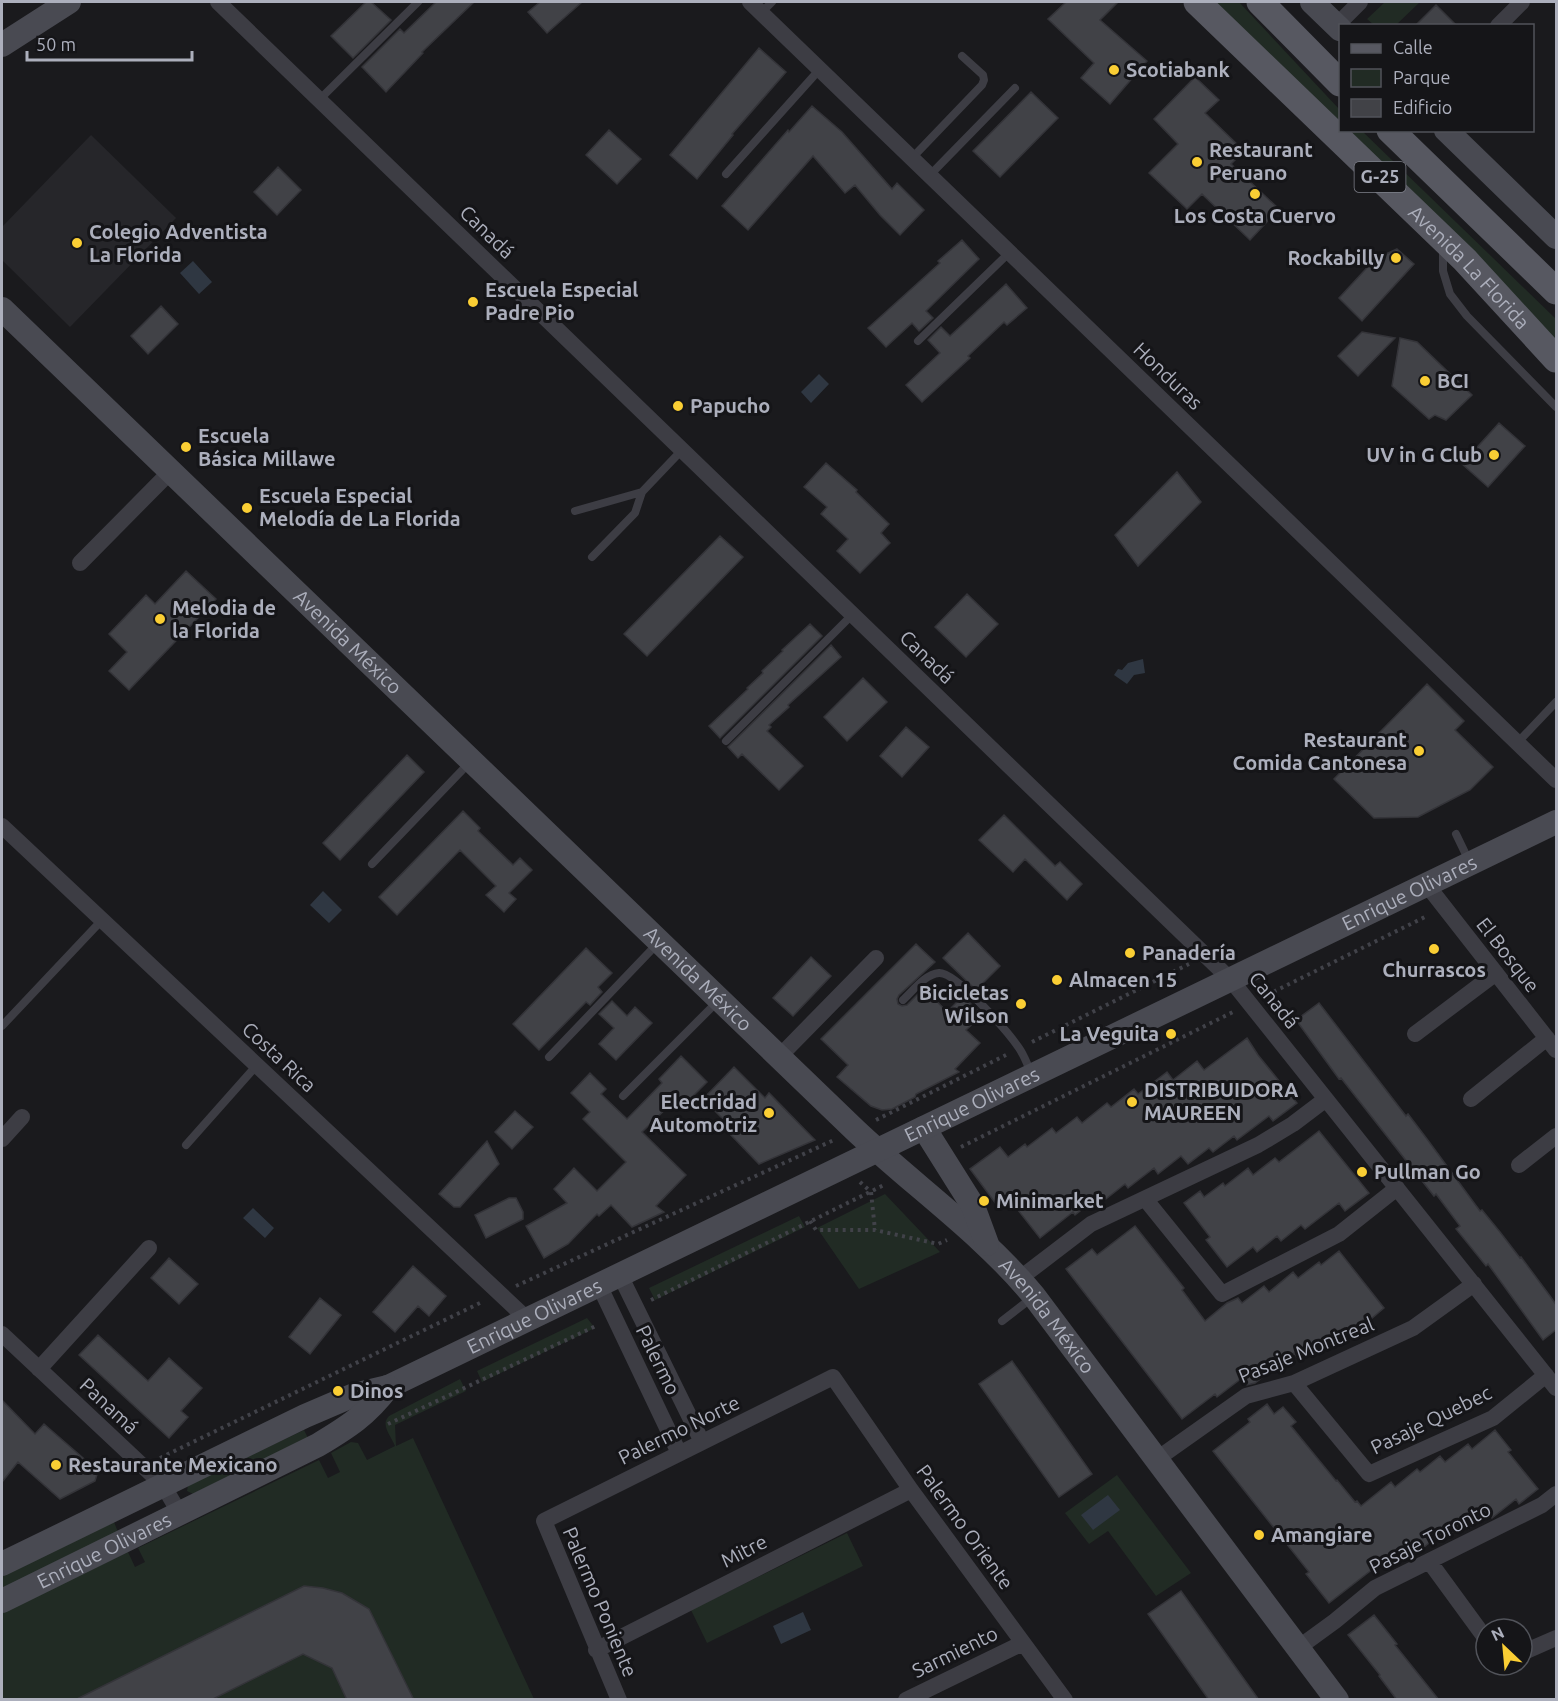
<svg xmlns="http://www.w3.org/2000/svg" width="1558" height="1701" viewBox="0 0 1558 1701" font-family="Ubuntu,sans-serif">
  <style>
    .built { fill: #26262a }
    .green { fill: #212b24 }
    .water { fill: #2f3742 }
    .building { fill: #414247; stroke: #343439; stroke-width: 1.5 }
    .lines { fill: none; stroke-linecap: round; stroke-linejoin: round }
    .path { stroke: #414249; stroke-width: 4; stroke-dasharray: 3 4.5; stroke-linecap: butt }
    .lane { stroke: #3d3d44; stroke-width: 8 }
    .street { stroke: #3d3d44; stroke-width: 16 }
    .secondary { stroke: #494a52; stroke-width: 24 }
    .primary { stroke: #575861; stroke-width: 27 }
    .poi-dot { fill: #face34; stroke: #151518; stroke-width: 2 }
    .labels { text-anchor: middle; stroke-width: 6; stroke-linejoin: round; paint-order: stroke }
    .shield { fill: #151518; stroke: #7f818b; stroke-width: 1.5 }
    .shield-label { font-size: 18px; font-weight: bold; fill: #acafbc }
    .poi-label { font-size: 20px; font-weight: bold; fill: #acafbc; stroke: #151518; text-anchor: start }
    .street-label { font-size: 20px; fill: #acafbc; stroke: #151518 }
  </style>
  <rect width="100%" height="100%" fill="#1a1a1d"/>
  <path class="built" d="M91,135L176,218L70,327L2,260V227Z"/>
  <path class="green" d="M1214,2H1239L1340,110V128Z
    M1385,2H1420L1396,25H1374L1367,19Z
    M1343,131H1362L1556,319V350Z
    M885,1194L940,1252L859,1289L817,1228Z
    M799,1216L805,1227L655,1300L649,1288Z
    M587,1318L595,1328L482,1382L477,1371Z
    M460,1379L466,1391L395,1425L396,1446L413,1438L534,1699L2,1700V1613L128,1552L135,1567L145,1562L138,1548L319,1460L328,1478L340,1472L331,1453L351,1442L358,1443L367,1460L395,1446C391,1436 380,1425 389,1416Z
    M304,1430L308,1438L193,1494L187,1491L188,1485Z
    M1117,1475L1191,1573L1156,1596L1108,1531L1089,1544L1065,1513Z
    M114,1522L118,1532L2,1589V1576Z
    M847,1533L863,1566L707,1643L691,1610Z"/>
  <path class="water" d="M193,261L212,282L199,294L180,273Z
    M819,374L829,384L811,403L801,392Z
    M1143,659L1145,673L1134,675L1127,684L1114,675L1118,669L1122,670L1128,663Z
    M323,891L342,910L329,923L310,905Z
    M253,1208L274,1228L265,1238L243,1218Z
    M1108,1495L1120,1510L1093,1530L1081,1515Z
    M803,1612L811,1630L781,1644L773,1626Z"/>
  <path class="building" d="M366,2H371L391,20L353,58L331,36Z
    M436,2H474L422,52L423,53L386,92L362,67L400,29L404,33Z
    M540,2H582L547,33L528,12Z
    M1066,2H1118L1100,20L1147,61L1110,104L1081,78L1094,63L1048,19Z
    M1436,5L1457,26H1415Z
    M759,48L786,72L732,134L733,135L697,179L670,155Z
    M1195,77L1219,100L1205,113L1244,151L1231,164L1279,209L1250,240L1202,194L1187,209L1149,173L1178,144L1154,119Z
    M1031,92L1058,118L1000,177L973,151Z
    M812,106L842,132L892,189L897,183L924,210L900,235L880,215L855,185L845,193L813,156L748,230L722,206L788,130L789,132Z
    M609,130L641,159L617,184L586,155Z
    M278,167L301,190L277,215L254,192Z
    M962,240L979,259L926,311L933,318L919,331L912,323L886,347L868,328L940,263L938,261Z
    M1397,249L1414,264L1362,321L1339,298L1375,259Z
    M1006,284L1027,308L1007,325L1004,322L968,356L970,358L922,402L906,385L940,353L928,340L941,327L950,336Z
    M161,306L178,324L148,354L131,336Z
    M1362,332L1395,338L1358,376L1338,356Z
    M1400,338L1417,342L1472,395L1446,420L1435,415L1429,419L1392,386Z
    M1499,423L1525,446L1488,487L1462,464Z
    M826,463L857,490L856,492L889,524L881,533L890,543L860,573L837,551L848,539L821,514L827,507L804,487Z
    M1177,472L1201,502L1138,566L1115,535Z
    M720,536L743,557L647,656L624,634Z
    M186,571L216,599L129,690L109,671L127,652L109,634L146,595L155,604Z
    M967,594L998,624L966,657L935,627Z
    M810,624L822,636L720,738L709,726L748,689L747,688L763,673L762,671L783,651L782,650Z
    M831,645L841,657L788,705L789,707L769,725L771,727L767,731L803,766L779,790L742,754L738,758L728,747Z
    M863,678L887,702L847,741L824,717Z
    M1427,684L1464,721L1455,730L1493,767L1470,790L1418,817L1374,818L1334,779Z
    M906,727L929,747L902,777L880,756Z
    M407,755L424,772L340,860L323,843Z
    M463,811L480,828L478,831L513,865L520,858L532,870L509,893L516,899L504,912L486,895L496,886L460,850L397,915L379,897Z
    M1004,815L1055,866L1060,862L1082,884L1067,900L1025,859L1013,872L979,840Z
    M968,933L1000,966L976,990L943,958Z
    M916,944L935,962L899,995L897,999L898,1004L902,1006L907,1005L924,988L947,1012L963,996L982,1015L966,1030L980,1043L955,1069L959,1072L916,1094L915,1097L892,1109L882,1110L871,1106L837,1077L848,1065L821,1039Z
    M586,948L612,973L598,987L602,992L590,1005L586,1002L539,1050L513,1024Z
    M811,957L831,976L793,1016L773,998Z
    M612,1001L627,1016L635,1007L652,1023L616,1060L599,1044L614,1028L599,1014Z
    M1319,1003L1406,1116L1408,1114L1427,1139L1480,1211L1482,1210L1500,1232L1520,1258L1521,1257L1550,1296L1557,1306V1329L1543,1340L1488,1264L1486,1266L1456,1229L1460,1226L1436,1194L1434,1196L1341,1078L1339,1079L1296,1020Z
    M1247,1038L1258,1055L1297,1103L1273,1121L1269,1116L1237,1140L1234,1136L1213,1152L1209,1148L1188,1164L1181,1156L1158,1174L1154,1168L1128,1188L1125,1184L1102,1202L1098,1197L1075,1215L1073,1212L1040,1238L1010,1200L999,1208L970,1169L1000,1147L1008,1157L1025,1144L1027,1147L1052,1128L1056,1133L1077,1117L1082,1123L1107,1103L1111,1107L1134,1089L1138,1094L1167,1072L1173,1080L1197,1061L1204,1070Z
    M681,1056L707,1082L684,1105L677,1098L642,1132L686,1175L656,1206L664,1212L632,1227L611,1205L599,1216L597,1214L568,1244L544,1258L526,1226L567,1203L554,1189L574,1168L597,1191L626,1162L583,1119L590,1112L571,1093L590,1073L606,1089L601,1094L627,1119L662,1083L659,1079Z
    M734,1067L765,1098L769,1093L815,1140L759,1164L729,1133L733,1129L703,1099Z
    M515,1111L533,1127L512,1149L495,1132Z
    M1319,1131L1369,1193L1345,1211L1339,1203L1305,1229L1301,1225L1281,1241L1277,1236L1257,1252L1253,1247L1227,1267L1206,1240L1210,1237L1184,1203L1200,1191L1204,1197L1223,1183L1225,1186L1248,1168L1253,1175L1275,1158L1279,1162Z
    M487,1141L499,1164L460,1207H454L439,1194Z
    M509,1198H516L523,1212V1219L486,1238L475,1215Z
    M1135,1226L1184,1288L1182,1290L1205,1321L1227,1303L1238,1298L1242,1303L1264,1286L1269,1292L1293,1272L1298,1278L1319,1262L1321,1265L1339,1251L1384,1308L1371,1319L1368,1316L1346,1333L1344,1329L1322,1345L1319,1340L1297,1357L1294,1353L1255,1383L1247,1385L1242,1378L1217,1397L1215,1394L1182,1419L1066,1269L1092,1249L1097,1255Z
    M169,1258L198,1284L179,1304L151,1278Z
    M413,1266L446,1296L429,1316L418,1306L395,1332L373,1312Z
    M320,1298L341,1315L310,1354L289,1337Z
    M98,1335L148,1381L169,1358L202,1388L181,1411L188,1417L169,1438L79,1355Z
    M1012,1361L1092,1474L1059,1497L979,1384Z
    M2,1400L35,1434L44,1424L98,1471L95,1481L60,1499L18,1462L2,1482Z
    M1267,1404L1274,1414L1283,1407L1296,1422L1291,1426L1336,1481L1337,1480L1355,1502L1357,1501L1361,1506L1391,1482L1395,1487L1417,1469L1420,1472L1440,1456L1445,1462L1468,1444L1472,1449L1495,1430L1511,1450L1508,1452L1538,1489L1519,1504L1516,1499L1492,1518L1488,1513L1468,1529L1464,1524L1444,1539L1440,1534L1418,1552L1414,1547L1392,1565L1387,1558L1329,1603L1306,1574L1309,1572L1213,1451L1250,1422L1248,1419Z
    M304,1586L323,1588L342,1593L369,1609L414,1700H347L332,1668L303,1654L211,1700H75Z
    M1181,1591L1259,1700H1209L1148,1614Z
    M1374,1615L1397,1644L1395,1645L1439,1700H1397L1379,1676L1380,1675L1348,1635Z"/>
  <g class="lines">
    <path class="path" d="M1267,995L1427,916
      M1032,1042L1189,964
      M876,1120L1006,1055
      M961,1147L1233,1012
      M860,1182L871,1192L875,1230
      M810,1221L816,1230H875L938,1244L947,1240
      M516,1286L834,1140
      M651,1300L884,1185
      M388,1424L598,1325
      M160,1458L482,1302"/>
    <path class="lane" d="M762,12L772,2
      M320,99L418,2
      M912,158L982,85L984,80L983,75L962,56
      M726,174L820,69
      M930,175L1015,88
      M1443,247V271L1450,294L1467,316L1556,407
      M918,341L1010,252
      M575,511L642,492
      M592,557L635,513L642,492L682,450
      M726,741L853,614
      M1518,742L1556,702
      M1456,834L1469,861
      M372,864L471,761
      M903,1000C912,992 925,974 939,973C956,972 1008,1032 1019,1048C1024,1055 1027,1064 1031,1072
      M2,1026L102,920
      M549,1057L659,942
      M623,1096L719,1000
      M186,1145L257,1065
      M1002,1321L1033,1297"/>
    <path class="street" d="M218,2L1231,980L1556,1388
      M750,2L1556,780
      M1337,25L1360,2
      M1498,26L1522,2
      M80,563L170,472
      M2,826L527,1319
      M1427,885L1556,1050
      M1415,1034L1496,973
      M779,1057L876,958
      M1471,1099L1547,1038
      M2,1139L22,1117
      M1519,1165L1556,1136
      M1146,1200L1222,1294L1339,1234L1397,1188
      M620,1275L702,1442
      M1019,1279L1091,1224L1258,1145L1293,1124L1326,1099
      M599,1285L679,1453
      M2,1334L163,1485L180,1514
      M39,1369L149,1248
      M1294,1383L1369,1474L1493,1418L1546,1375
      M1157,1459L1246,1396L1294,1383L1413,1328L1474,1284
      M1429,1561L1486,1639
      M1298,1648L1335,1621L1375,1588L1542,1505L1556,1494
      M596,1650L911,1490
      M1522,1653L1556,1638
      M619,1700L544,1521L833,1377L911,1490L1065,1700
      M906,1700L1023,1643"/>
    <g class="secondary">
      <path d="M1312,2L1340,29"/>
      <path d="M2,45L69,2"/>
      <path d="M1446,130L1556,237"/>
      <path id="s1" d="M2,309L855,1130C914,1186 982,1233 1034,1296L1337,1700"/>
      <path d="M924,1128L973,1206L987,1244"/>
      <path id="s2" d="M2,1564L305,1416L354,1395L388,1387L1556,822"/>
      <path id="s3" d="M2,1601L318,1445C348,1427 367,1415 388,1387"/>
    </g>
    <g class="primary">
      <path id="s4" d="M1197,2L1465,260L1556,359"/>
      <path d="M1260,2L1340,83"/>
      <path d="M1390,130L1556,291"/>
    </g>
  </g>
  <g class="poi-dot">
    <circle cx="1114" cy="70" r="6"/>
    <circle cx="1197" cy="162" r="6"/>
    <circle cx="1255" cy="194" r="6"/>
    <circle cx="77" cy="243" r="6"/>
    <circle cx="1396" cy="258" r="6"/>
    <circle cx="473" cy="302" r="6"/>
    <circle cx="1425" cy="381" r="6"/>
    <circle cx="678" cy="406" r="6"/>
    <circle cx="186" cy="447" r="6"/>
    <circle cx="1494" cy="455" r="6"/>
    <circle cx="247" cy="508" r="6"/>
    <circle cx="160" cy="619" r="6"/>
    <circle cx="1419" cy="751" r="6"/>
    <circle cx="1434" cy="949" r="6"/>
    <circle cx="1130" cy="953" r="6"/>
    <circle cx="1057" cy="980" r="6"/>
    <circle cx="1021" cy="1004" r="6"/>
    <circle cx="1171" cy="1034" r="6"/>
    <circle cx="1132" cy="1102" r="6"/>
    <circle cx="769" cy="1113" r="6"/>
    <circle cx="1362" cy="1172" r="6"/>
    <circle cx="984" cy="1201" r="6"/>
    <circle cx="338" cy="1391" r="6"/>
    <circle cx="56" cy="1465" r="6"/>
    <circle cx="1259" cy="1535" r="6"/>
  </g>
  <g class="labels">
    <rect class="shield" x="1354.5" y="162" width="51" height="30" rx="4.5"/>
    <g class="shield-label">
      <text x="1380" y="183">G-25</text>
    </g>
    <g class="poi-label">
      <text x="1126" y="77">Scotiabank</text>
      <text x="1209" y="157">Restaurant<tspan x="1209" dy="23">Peruano</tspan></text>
      <text x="1255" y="223" text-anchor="middle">Los Costa Cuervo</text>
      <text x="89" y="239">Colegio Adventista<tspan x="89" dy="23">La Florida</tspan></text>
      <text x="1384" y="265" text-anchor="end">Rockabilly</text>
      <text x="485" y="297">Escuela Especial<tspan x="485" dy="23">Padre Pio</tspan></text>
      <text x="1437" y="388">BCI</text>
      <text x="690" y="413">Papucho</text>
      <text x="198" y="443">Escuela<tspan x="198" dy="23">Básica Millawe</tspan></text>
      <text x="1482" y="462" text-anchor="end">UV in G Club</text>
      <text x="259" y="503">Escuela Especial<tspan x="259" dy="23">Melodía de La Florida</tspan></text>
      <text x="172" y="615">Melodia de<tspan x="172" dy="23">la Florida</tspan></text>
      <text x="1407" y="747" text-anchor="end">Restaurant<tspan x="1407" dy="23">Comida Cantonesa</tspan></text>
      <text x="1142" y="960">Panadería</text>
      <text x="1434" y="977" text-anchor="middle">Churrascos</text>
      <text x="1069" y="987">Almacen 15</text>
      <text x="1009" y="1000" text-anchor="end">Bicicletas<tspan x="1009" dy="23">Wilson</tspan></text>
      <text x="1159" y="1041" text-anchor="end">La Veguita</text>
      <text x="1144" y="1097">DISTRIBUIDORA<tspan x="1144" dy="23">MAUREEN</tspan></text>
      <text x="757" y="1109" text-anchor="end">Electridad<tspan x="757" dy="23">Automotriz</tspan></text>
      <text x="1374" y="1179">Pullman Go</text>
      <text x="996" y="1208">Minimarket</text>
      <text x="350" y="1398">Dinos</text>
      <text x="68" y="1472">Restaurante Mexicano</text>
      <text x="1271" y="1542">Amangiare</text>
    </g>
    <g class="street-label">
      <text transform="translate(487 232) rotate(44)" y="7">Canadá</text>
      <text dy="7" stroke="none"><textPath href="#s4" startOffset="380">Avenida La Florida</textPath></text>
      <text transform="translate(1168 376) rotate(44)" y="7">Honduras</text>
      <text dy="7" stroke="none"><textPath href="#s1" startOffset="480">Avenida México</textPath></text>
      <text transform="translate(927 657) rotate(44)" y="7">Canadá</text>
      <text dy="7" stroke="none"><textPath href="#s2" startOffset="1560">Enrique Olivares</textPath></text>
      <text transform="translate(1508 955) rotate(52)" y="7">El Bosque</text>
      <text dy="7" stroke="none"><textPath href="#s1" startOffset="966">Avenida México</textPath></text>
      <text transform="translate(1274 1000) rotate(51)" y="7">Canadá</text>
      <text transform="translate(279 1057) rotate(43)" y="7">Costa Rica</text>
      <text dy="7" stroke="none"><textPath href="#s2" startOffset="1074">Enrique Olivares</textPath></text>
      <text dy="7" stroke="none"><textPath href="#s2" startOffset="588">Enrique Olivares</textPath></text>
      <text dy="7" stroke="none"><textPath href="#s1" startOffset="1452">Avenida México</textPath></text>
      <text transform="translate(1306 1350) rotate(-22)" y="7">Pasaje Montreal</text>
      <text transform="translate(658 1360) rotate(64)" y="7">Palermo</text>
      <text transform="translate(109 1406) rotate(43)" y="7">Panamá</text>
      <text transform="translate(1431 1420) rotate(-26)" y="7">Pasaje Quebec</text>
      <text transform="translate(679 1430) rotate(-26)" y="7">Palermo Norte</text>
      <text transform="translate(965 1527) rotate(54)" y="7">Palermo Oriente</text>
      <text transform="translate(1430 1538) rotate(-27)" y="7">Pasaje Toronto</text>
      <text dy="7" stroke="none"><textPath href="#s3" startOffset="114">Enrique Olivares</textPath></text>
      <text transform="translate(744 1551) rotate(-27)" y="7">Mitre</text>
      <text transform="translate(600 1602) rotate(67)" y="7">Palermo Poniente</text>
      <text transform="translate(955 1652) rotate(-26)" y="7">Sarmiento</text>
    </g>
  </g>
  <rect width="1558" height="1701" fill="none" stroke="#acafbc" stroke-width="6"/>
  <rect x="1339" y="24" width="195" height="108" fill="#151518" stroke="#51535a" stroke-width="1.5"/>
  <rect x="1351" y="44" width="30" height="9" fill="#575861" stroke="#51535a" stroke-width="1.5"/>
  <text x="1393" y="54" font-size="18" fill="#acafbc">Calle</text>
  <rect x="1351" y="69" width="30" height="18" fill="#212b24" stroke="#51535a" stroke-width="1.5"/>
  <text x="1393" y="84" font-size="18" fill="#acafbc">Parque</text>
  <rect x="1351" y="99" width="30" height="18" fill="#414247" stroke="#51535a" stroke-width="1.5"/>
  <text x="1393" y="114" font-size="18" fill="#acafbc">Edificio</text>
  <g transform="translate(1504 1647) rotate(334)"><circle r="28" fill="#151518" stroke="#51535a" stroke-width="1.5"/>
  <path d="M0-4.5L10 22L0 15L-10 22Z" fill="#face34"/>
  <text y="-9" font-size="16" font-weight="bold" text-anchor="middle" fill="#acafbc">N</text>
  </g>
  <path d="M27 51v9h165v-9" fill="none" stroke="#acafbc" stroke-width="3"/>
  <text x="36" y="51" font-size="18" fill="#acafbc" stroke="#151518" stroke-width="4.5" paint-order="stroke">50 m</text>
</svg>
